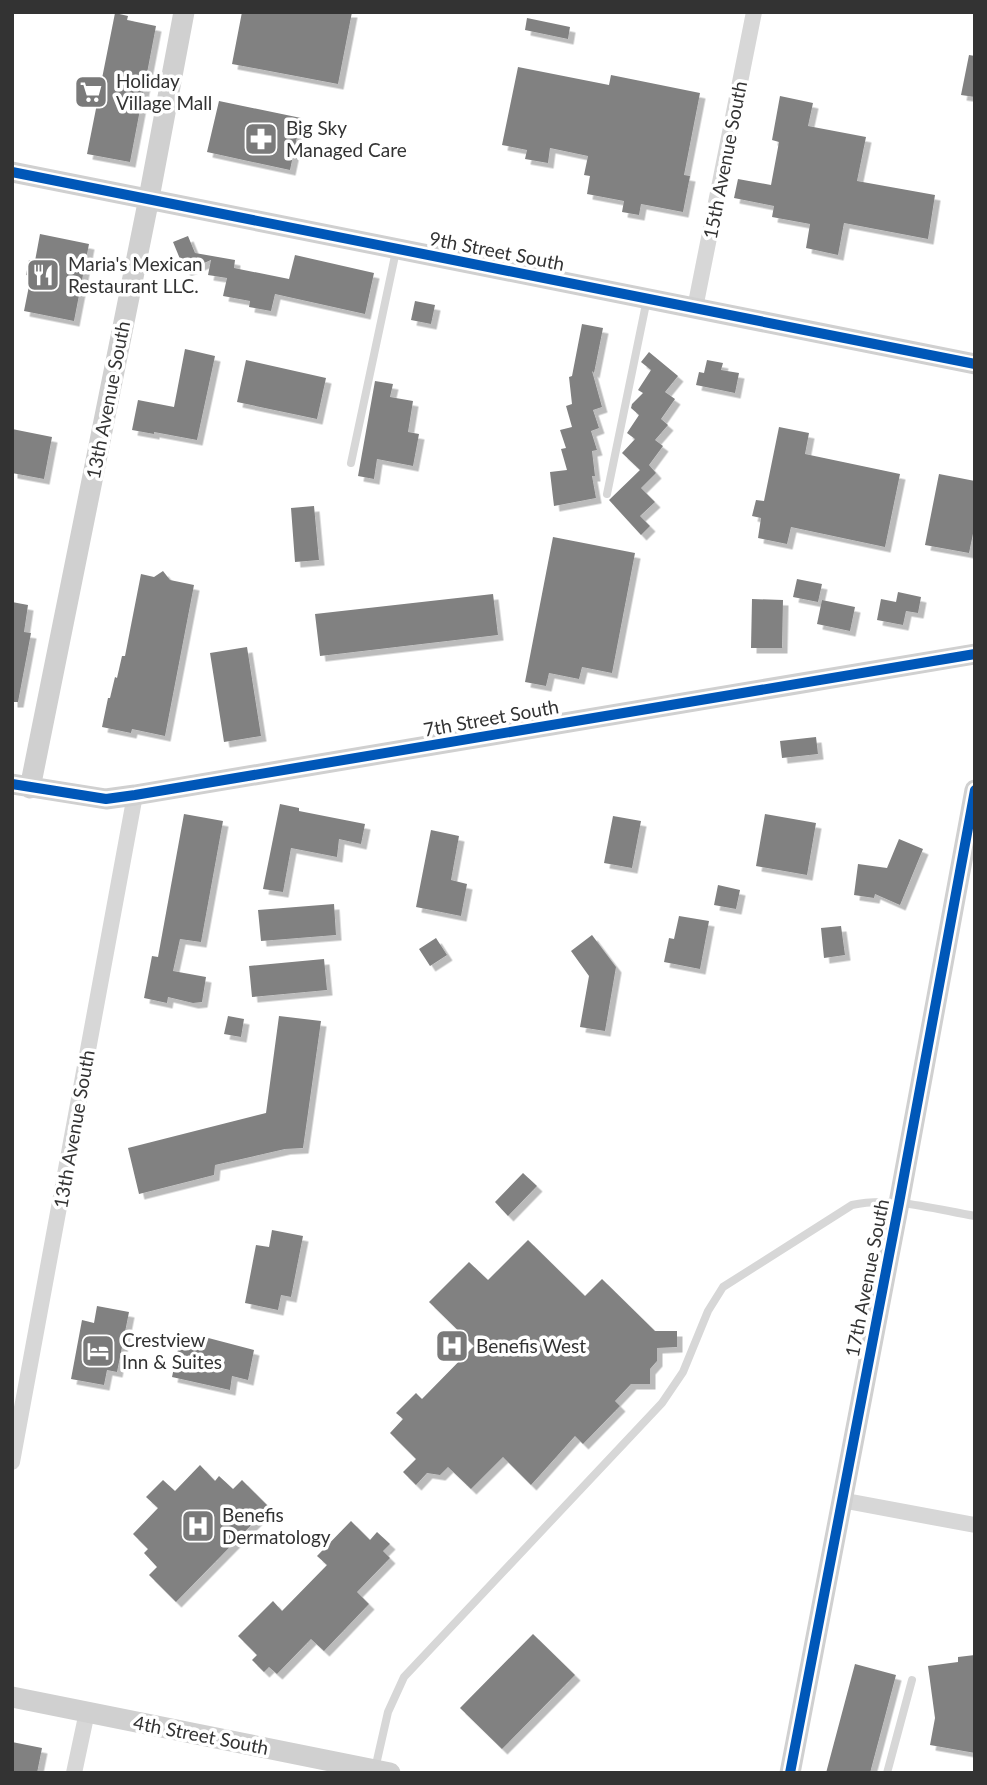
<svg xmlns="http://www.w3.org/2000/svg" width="987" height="1785" viewBox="0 0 987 1785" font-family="Lato,sans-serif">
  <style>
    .building { fill: #818181; filter: url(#shadow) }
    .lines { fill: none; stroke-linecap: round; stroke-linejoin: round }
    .lane { stroke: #d7d7d7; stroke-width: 8 }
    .street { stroke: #d7d7d7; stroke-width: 16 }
    .secondary { stroke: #d0d0d0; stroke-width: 21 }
    .cycleway-casing { stroke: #fff; stroke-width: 15 }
    .cycleway { stroke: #0057b8; stroke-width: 10 }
    .labels { text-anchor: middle; stroke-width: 7; stroke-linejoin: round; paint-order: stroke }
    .poi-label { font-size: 19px; fill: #333; stroke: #fff; text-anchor: start }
    .street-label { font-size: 19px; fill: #333; stroke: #fff }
  </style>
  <defs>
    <filter id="shadow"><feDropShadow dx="5.5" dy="5.5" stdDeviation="0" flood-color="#0004"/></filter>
  </defs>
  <rect width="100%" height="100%" fill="#fff"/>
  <path class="building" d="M242,12H352L338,84L232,64Z
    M115,13L128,16L127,20L156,26L130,162L87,154Z
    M527,18L570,27L568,39L525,30Z
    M969,55L975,56V97L961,95Z
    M518,67L609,85L611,75L700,93L684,175L690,176L683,212L641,204L639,215L622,212L624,201L587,194L590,176L584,175L588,156L550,148L548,163L525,159L527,150L502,145Z
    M780,96L813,103L808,126L866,137L857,181L935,195L928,239L844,223L838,255L806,248L810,224L772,217L774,206L734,198L738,179L771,185L779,142L772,140Z
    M219,101L301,118L290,170L207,152Z
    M40,234L89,244L74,321L24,311L31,276L26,275L29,260L35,261Z
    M188,236L195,253L235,260L234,268L289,279L295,255L374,273L365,314L275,294L271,311L249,307L250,301L223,296L227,278L208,275L211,260L185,271L173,242Z
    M415,301L435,305L431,324L411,320Z
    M582,324L603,328L594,373L592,371L602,407L593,410L599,428L591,431L597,450L592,451L595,476H592L596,498L554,506L550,472L567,470L561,449L566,448L560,430L572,427L566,406L572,404L569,377L572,376Z
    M185,349L215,356L197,440L154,432V434L132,430L138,400L174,407Z
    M649,352L678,376L665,392L675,399L661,419L668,425L655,440L663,446L649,465L656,473L641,488L655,502L640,516L650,526L641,535L609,500L640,470L622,453L635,439L627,433L639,415L631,408L632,404L643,393L638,390L651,370L641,362Z
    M246,360L326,378L317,419L237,402Z
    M707,360L723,363L721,370L739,373L735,393L696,385L699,372L704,373Z
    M375,381L393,384L390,397L413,401L408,432L419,434L413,466L377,459L374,479L358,476Z
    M779,427L809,433L805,454L900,474L885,547L791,527L787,544L758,538L761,518L752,516L756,500L764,501Z
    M12,429L52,437L44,479L12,473Z
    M939,474L975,481V524L969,553L925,545Z
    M314,506L319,560L295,562L291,508Z
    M553,537L635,553L612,673L582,667L579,679L549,673L546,686L525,682Z
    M163,571L170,580L194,585L165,736L132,729L131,733L102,727L108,698H110L115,677L117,678L122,656H125L141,574L154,577Z
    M797,579L822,584L818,602L793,597Z
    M898,592L921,597L918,613L906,611L903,625L877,620L881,599L896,602Z
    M493,594L498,635L320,656L315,614Z
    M752,599L783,600L782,648H751Z
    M822,600L855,607L850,631L817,624Z
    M12,602L28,605L24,632L31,633L18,702H12Z
    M247,647L261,736L224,742L210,653Z
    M816,737L818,754L782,758L780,741Z
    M280,804L299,808V811L365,824L361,844L339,839L337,857L291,848L283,892L263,889Z
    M184,814L223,821L201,942L180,939L173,971L206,977L202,1002L193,1003L168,997L167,1003L144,998L152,956L158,957Z
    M765,814L816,823L807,875L756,866Z
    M613,816L641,821L632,868L604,863Z
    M431,830L459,836L451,880L467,884L461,916L416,907Z
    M899,839L923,849L900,905L875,894L874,898L854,895L858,864L887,868Z
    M718,885L740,890L736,909L714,905Z
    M334,904L336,935L261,941L258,910Z
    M679,916L709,921L700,969L664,962L669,938L674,939Z
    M841,926L845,955L824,958L821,928Z
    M592,935L616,967L605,1031L580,1027L589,976L571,951Z
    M436,938L447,955L430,966L419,949Z
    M324,959L327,990L252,997L249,966Z
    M228,1016L244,1019L241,1037L224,1034Z
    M279,1016L321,1021L303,1148L285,1149L215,1165L214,1175L139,1194L128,1148L266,1113Z
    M523,1173L537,1186L508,1216L495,1202Z
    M272,1230L303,1236L291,1297L281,1295L278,1310L245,1303L256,1245L269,1247Z
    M528,1240L585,1296L602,1279L655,1331H677V1347L657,1348V1361L650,1369V1384H631L615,1401L620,1406L583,1444L575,1436L531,1485L503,1457L471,1489L448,1467L440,1475L427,1473L416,1485L403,1472L416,1459L390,1433L403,1419L396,1413L416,1393L422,1399L474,1346L429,1302L469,1262L488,1280Z
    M97,1306L129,1312L117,1372L107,1370L104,1385L71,1379L82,1320L94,1323Z
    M197,1335L254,1350L248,1380L232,1376L230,1390L172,1377L180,1340L196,1343Z
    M200,1465L215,1481L219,1476L233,1489L242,1480L269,1507L176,1602L149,1575L157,1567L144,1553L148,1549L133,1534L158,1508L146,1497L163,1480L175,1491Z
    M351,1521L370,1540L377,1532L390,1544L383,1551L390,1558L357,1592L369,1604L324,1651L311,1639L277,1674L269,1667L264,1672L252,1660L257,1655L238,1636L273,1601L282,1611L327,1565L317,1556Z
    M533,1634L575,1675L502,1749L460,1708Z
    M975,1655V1753L930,1745L935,1718L928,1666L958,1662V1657Z
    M855,1664L896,1675L870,1773H826Z
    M12,1742L42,1748L37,1773H12Z"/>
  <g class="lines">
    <path class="lane" d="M351,463L396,251
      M607,494L647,299
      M375,1769L388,1712L404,1677L662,1403L683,1372L708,1311L723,1287L852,1205C892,1196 934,1209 975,1216
      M887,1773L912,1680"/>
    <path class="street" d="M695,308L754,12
      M12,1462L135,795
      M841,1500L975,1525
      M74,1773L87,1712"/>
    <path class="secondary" d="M12,172L975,364
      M12,784L106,799L135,795L975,654
      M30,788L149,198L184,12
      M12,1697L390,1773
      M790,1773L899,1203L975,790"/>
    <defs>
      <path id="cycleway" d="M12,172L975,364
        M12,784L106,799L135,795L975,654
        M790,1773L899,1203L975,790"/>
    </defs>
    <use href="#cycleway" class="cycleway-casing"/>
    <use href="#cycleway" class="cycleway"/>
  </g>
  <defs>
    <symbol id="supermarket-square" viewBox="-11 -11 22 22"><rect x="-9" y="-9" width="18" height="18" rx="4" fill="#7a7a7a" stroke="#fff"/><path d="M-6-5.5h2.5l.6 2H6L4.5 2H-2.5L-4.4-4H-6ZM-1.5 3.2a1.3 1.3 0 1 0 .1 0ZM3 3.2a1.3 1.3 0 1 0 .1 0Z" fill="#fff"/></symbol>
    <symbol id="pharmacy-square" viewBox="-11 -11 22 22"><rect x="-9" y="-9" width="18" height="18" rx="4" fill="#7a7a7a" stroke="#fff"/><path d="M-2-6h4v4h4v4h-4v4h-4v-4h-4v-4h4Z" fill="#fff"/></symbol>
    <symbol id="restaurant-square" viewBox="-11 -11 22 22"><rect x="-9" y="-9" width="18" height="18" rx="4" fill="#7a7a7a" stroke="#fff"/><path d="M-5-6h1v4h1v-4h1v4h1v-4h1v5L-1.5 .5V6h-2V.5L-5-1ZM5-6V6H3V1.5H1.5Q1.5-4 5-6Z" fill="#fff"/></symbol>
    <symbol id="hospital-square" viewBox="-11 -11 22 22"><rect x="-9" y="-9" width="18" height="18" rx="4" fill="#7a7a7a" stroke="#fff"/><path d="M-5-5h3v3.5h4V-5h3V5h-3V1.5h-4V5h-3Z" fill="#fff"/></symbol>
    <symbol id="hotel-square" viewBox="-11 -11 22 22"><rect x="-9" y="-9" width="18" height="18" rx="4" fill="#7a7a7a" stroke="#fff"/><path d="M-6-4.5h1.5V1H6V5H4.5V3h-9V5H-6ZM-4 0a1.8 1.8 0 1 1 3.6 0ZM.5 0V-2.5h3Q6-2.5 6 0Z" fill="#fff"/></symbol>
  </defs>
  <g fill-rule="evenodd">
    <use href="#supermarket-square" x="72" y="73" width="38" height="38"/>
    <use href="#pharmacy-square" x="242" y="120" width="38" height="38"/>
    <use href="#restaurant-square" x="24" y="256" width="38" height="38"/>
    <use href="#hospital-square" x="433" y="1327" width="38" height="38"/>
    <use href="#hotel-square" x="79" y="1332" width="38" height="38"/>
    <use href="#hospital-square" x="179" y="1507" width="38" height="38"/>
  </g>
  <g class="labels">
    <g class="poi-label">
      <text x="116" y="88">Holiday<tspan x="116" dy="22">Village Mall</tspan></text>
      <text x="286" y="135">Big Sky<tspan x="286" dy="22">Managed Care</tspan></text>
      <text x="68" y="271">Maria's Mexican<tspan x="68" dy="22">Restaurant LLC.</tspan></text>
      <text x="122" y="1347">Crestview<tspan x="122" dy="22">Inn &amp; Suites</tspan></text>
      <text x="476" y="1353">Benefis West</text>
      <text x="222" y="1522">Benefis<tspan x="222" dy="22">Dermatology</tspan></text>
    </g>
    <g class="street-label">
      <text transform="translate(725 160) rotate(-79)" y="7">15th Avenue South</text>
      <text transform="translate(497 251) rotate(11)" y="7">9th Street South</text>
      <text transform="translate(108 400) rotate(-79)" y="7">13th Avenue South</text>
      <text transform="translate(491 718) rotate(-10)" y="7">7th Street South</text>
      <text transform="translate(74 1129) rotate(-80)" y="7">13th Avenue South</text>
      <text transform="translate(867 1278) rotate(-79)" y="7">17th Avenue South</text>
      <text transform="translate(201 1735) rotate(11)" y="7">4th Street South</text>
    </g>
  </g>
  <rect width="987" height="1785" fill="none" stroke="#333333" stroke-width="28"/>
</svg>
